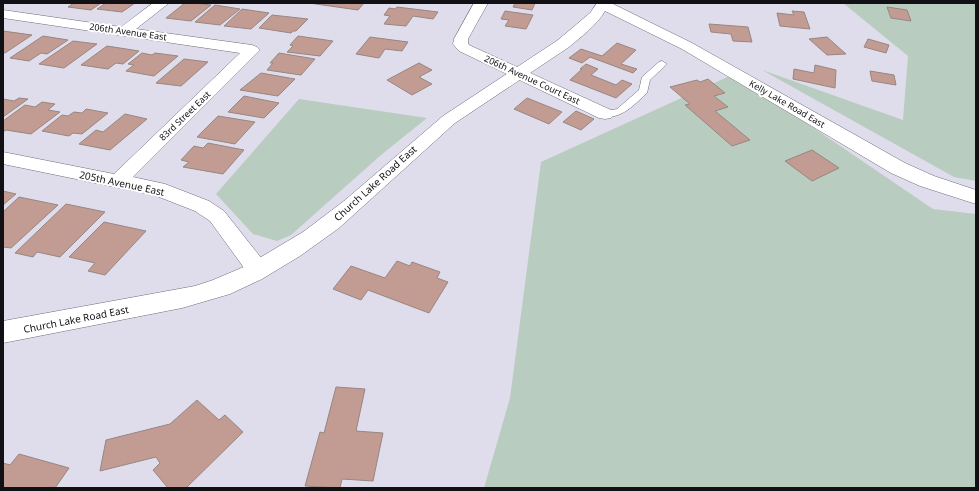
<svg xmlns="http://www.w3.org/2000/svg" width="979" height="491" viewBox="0 0 979 491" font-family="'Noto Sans',sans-serif">
  <style>
    .green { fill: #b8ccbf }
    .building { fill: #c29c92; stroke: #978682 }
    .lines { fill: none; stroke-linecap: round; stroke-linejoin: round }
    .lane-casing { stroke: #6e6d7a; stroke-width: 1 }
    .street-casing { stroke: #6e6d7a; stroke-width: 1 }
    .secondary-casing { stroke: #6e6d7a; stroke-width: 1 }
    .lane { fill: #fff; fill-rule: evenodd }
    .street { fill: #fff; fill-rule: evenodd }
    .secondary { fill: #fff; fill-rule: evenodd }
    .labels { text-anchor: middle; stroke-width: 4; stroke-linejoin: round; paint-order: stroke }
    .far-street-label { font-size: 9px; fill: #101015; stroke: #fff }
    .street-label { font-size: 10px; fill: #101015; stroke: #fff }
  </style>
  <rect width="100%" height="100%" fill="#dfddec"/>
  <path class="green" d="M843,3H976V181L954,177L762,70L903,120L908,56Z
    M734,74L933,209L976,214V488H484L510,398L541,162Z
    M299,99L427,118L381,155L291,235L277,241L253,234L216,194Z"/>
  <path class="building" d="M74,3H101L91,10L68,7Z
    M106,3H135L122,12L97,9Z
    M185,3H193L211,5L191,21L166,18Z
    M309,3H364L358,10Z
    M515,3H535L532,10L513,7Z
    M215,5L240,9L220,25L195,22Z
    M397,7L438,12L433,19L413,16L406,26L384,24L390,16L384,15L389,8L395,9Z
    M887,7L907,10L911,21L891,18Z
    M242,9L269,13L251,29L224,26Z
    M505,11L533,15L526,29L505,26L509,20L501,19Z
    M792,11L804,12L810,29L780,26L777,13L794,15Z
    M272,15L308,19L296,31H293L291,33L259,28Z
    M709,24L748,27L752,42L733,41L731,34L711,32Z
    M3,31L32,35L5,53L3,52Z
    M43,36L68,40L47,54L41,53L29,61L10,58Z
    M298,36L333,41L320,56L287,52L293,46L290,45Z
    M370,37L408,42L402,51L385,49L379,58L356,54Z
    M827,37L846,54L827,55L809,39Z
    M868,39L889,45L886,53L864,47Z
    M73,41L97,44L64,68L39,64Z
    M617,43L636,50L621,64L637,69L633,73L590,57L582,63L569,58L581,49L602,56Z
    M107,46L139,51L123,64L116,63L108,69L81,65Z
    M142,53L152,55L155,53L178,56L154,76L126,71L134,65L128,64Z
    M279,53L315,59L301,75L267,70L273,63H270Z
    M184,59L208,62L181,86L156,83Z
    M419,63L432,70L419,77L432,84L412,95L387,80Z
    M586,64L598,69L591,75L616,85L622,80L632,84L616,98L570,80L582,69H580Z
    M815,65L836,70L835,88L793,79L794,69L814,73Z
    M870,71L894,75L896,85L872,81Z
    M261,73L295,79L278,96L240,90Z
    M708,79L725,93L714,96L728,107L715,111L750,140L732,146L685,105L690,104L670,87L697,80L700,82Z
    M244,96L279,103L264,118L228,112Z
    M19,98L28,99L3,117V99L14,101Z
    M527,98L562,112L549,124L514,109Z
    M42,102L55,104L48,110L60,112L31,134L6,130L3,132V121L25,105L35,107Z
    M86,109L108,113L82,134L73,133L69,136L42,131L62,115L68,116L74,112L82,113Z
    M576,111L594,119L581,130L563,122Z
    M125,114L147,119L110,150L79,144L96,130L103,132Z
    M218,116L255,122L235,144L197,137Z
    M208,143L244,150L223,174L183,167L189,162L181,160L194,146L203,148Z
    M812,150L839,168L812,181L785,161Z
    M3,191L16,194L3,205Z
    M19,197L58,205L11,248L3,247V212Z
    M66,204L105,212L60,257L37,252L33,257L15,253Z
    M104,222L146,231L105,275L88,271L95,263L69,257Z
    M397,261L410,266L412,262L440,272L437,278L448,282L429,313L368,290L361,300L333,289L351,266L385,278Z
    M336,387L365,389L356,431L383,433L373,481L342,479L340,488L305,486L320,432L324,433Z
    M197,400L219,420L225,415L243,432L186,488H168L153,470L160,463L156,457L100,471L106,440L170,424Z
    M19,454L69,468L55,488H3V463L10,465Z"/>
  <g class="lines">
    <defs>
      <path id="lane" d="M662,61L667,64L650,80L647,93C635,104 620,121 601,116L600,114L601,112L617,109L639,90L642,77L659,62Z"/>
      <path id="street" d="M153,3H169L136,29L252,45L257,47L260,50L133,177L165,184L209,201L224,211L266,264L269,270L266,276L258,279L250,276L210,221L195,211L154,195L3,164V152L114,174L240,53L3,18V10L121,27Z
        M474,3H488L468,39V43L469,45L611,110L614,114L611,118L605,119L599,118L459,51L453,44L454,39Z"/>
      <path id="secondary" d="M597,3H611L692,43L905,163L934,176L976,190V204L920,186L891,173L682,49L605,11C596,26 582,36 569,47L455,123L339,228L300,256L262,279L230,294L182,308L3,343V321L195,286L213,280L246,266L303,232L344,201L443,116L558,40L590,13Z"/>
    </defs>
    <use href="#lane" class="lane-casing"/>
    <use href="#street" class="street-casing"/>
    <use href="#secondary" class="secondary-casing"/>
    <use href="#lane" class="lane"/>
    <use href="#street" class="street"/>
    <use href="#secondary" class="secondary"/>
  </g>
  <g class="labels">
    <g class="far-street-label">
      <text transform="translate(128 32) rotate(8)" y="3">206th Avenue East</text>
      <text transform="translate(532 80) rotate(25)" y="3">206th Avenue Court East</text>
      <text transform="translate(787 104) rotate(30)" y="3">Kelly Lake Road East</text>
      <text transform="translate(185 116) rotate(-44)" y="3">83rd Street East</text>
    </g>
    <g class="street-label">
      <text transform="translate(122 183) rotate(12)" y="4">205th Avenue East</text>
      <text transform="translate(375 183) rotate(-42)" y="4">Church Lake Road East</text>
      <text transform="translate(76 319) rotate(-11)" y="4">Church Lake Road East</text>
    </g>
  </g>
  <rect width="979" height="491" fill="none" stroke="#101015" stroke-width="8"/>
</svg>
